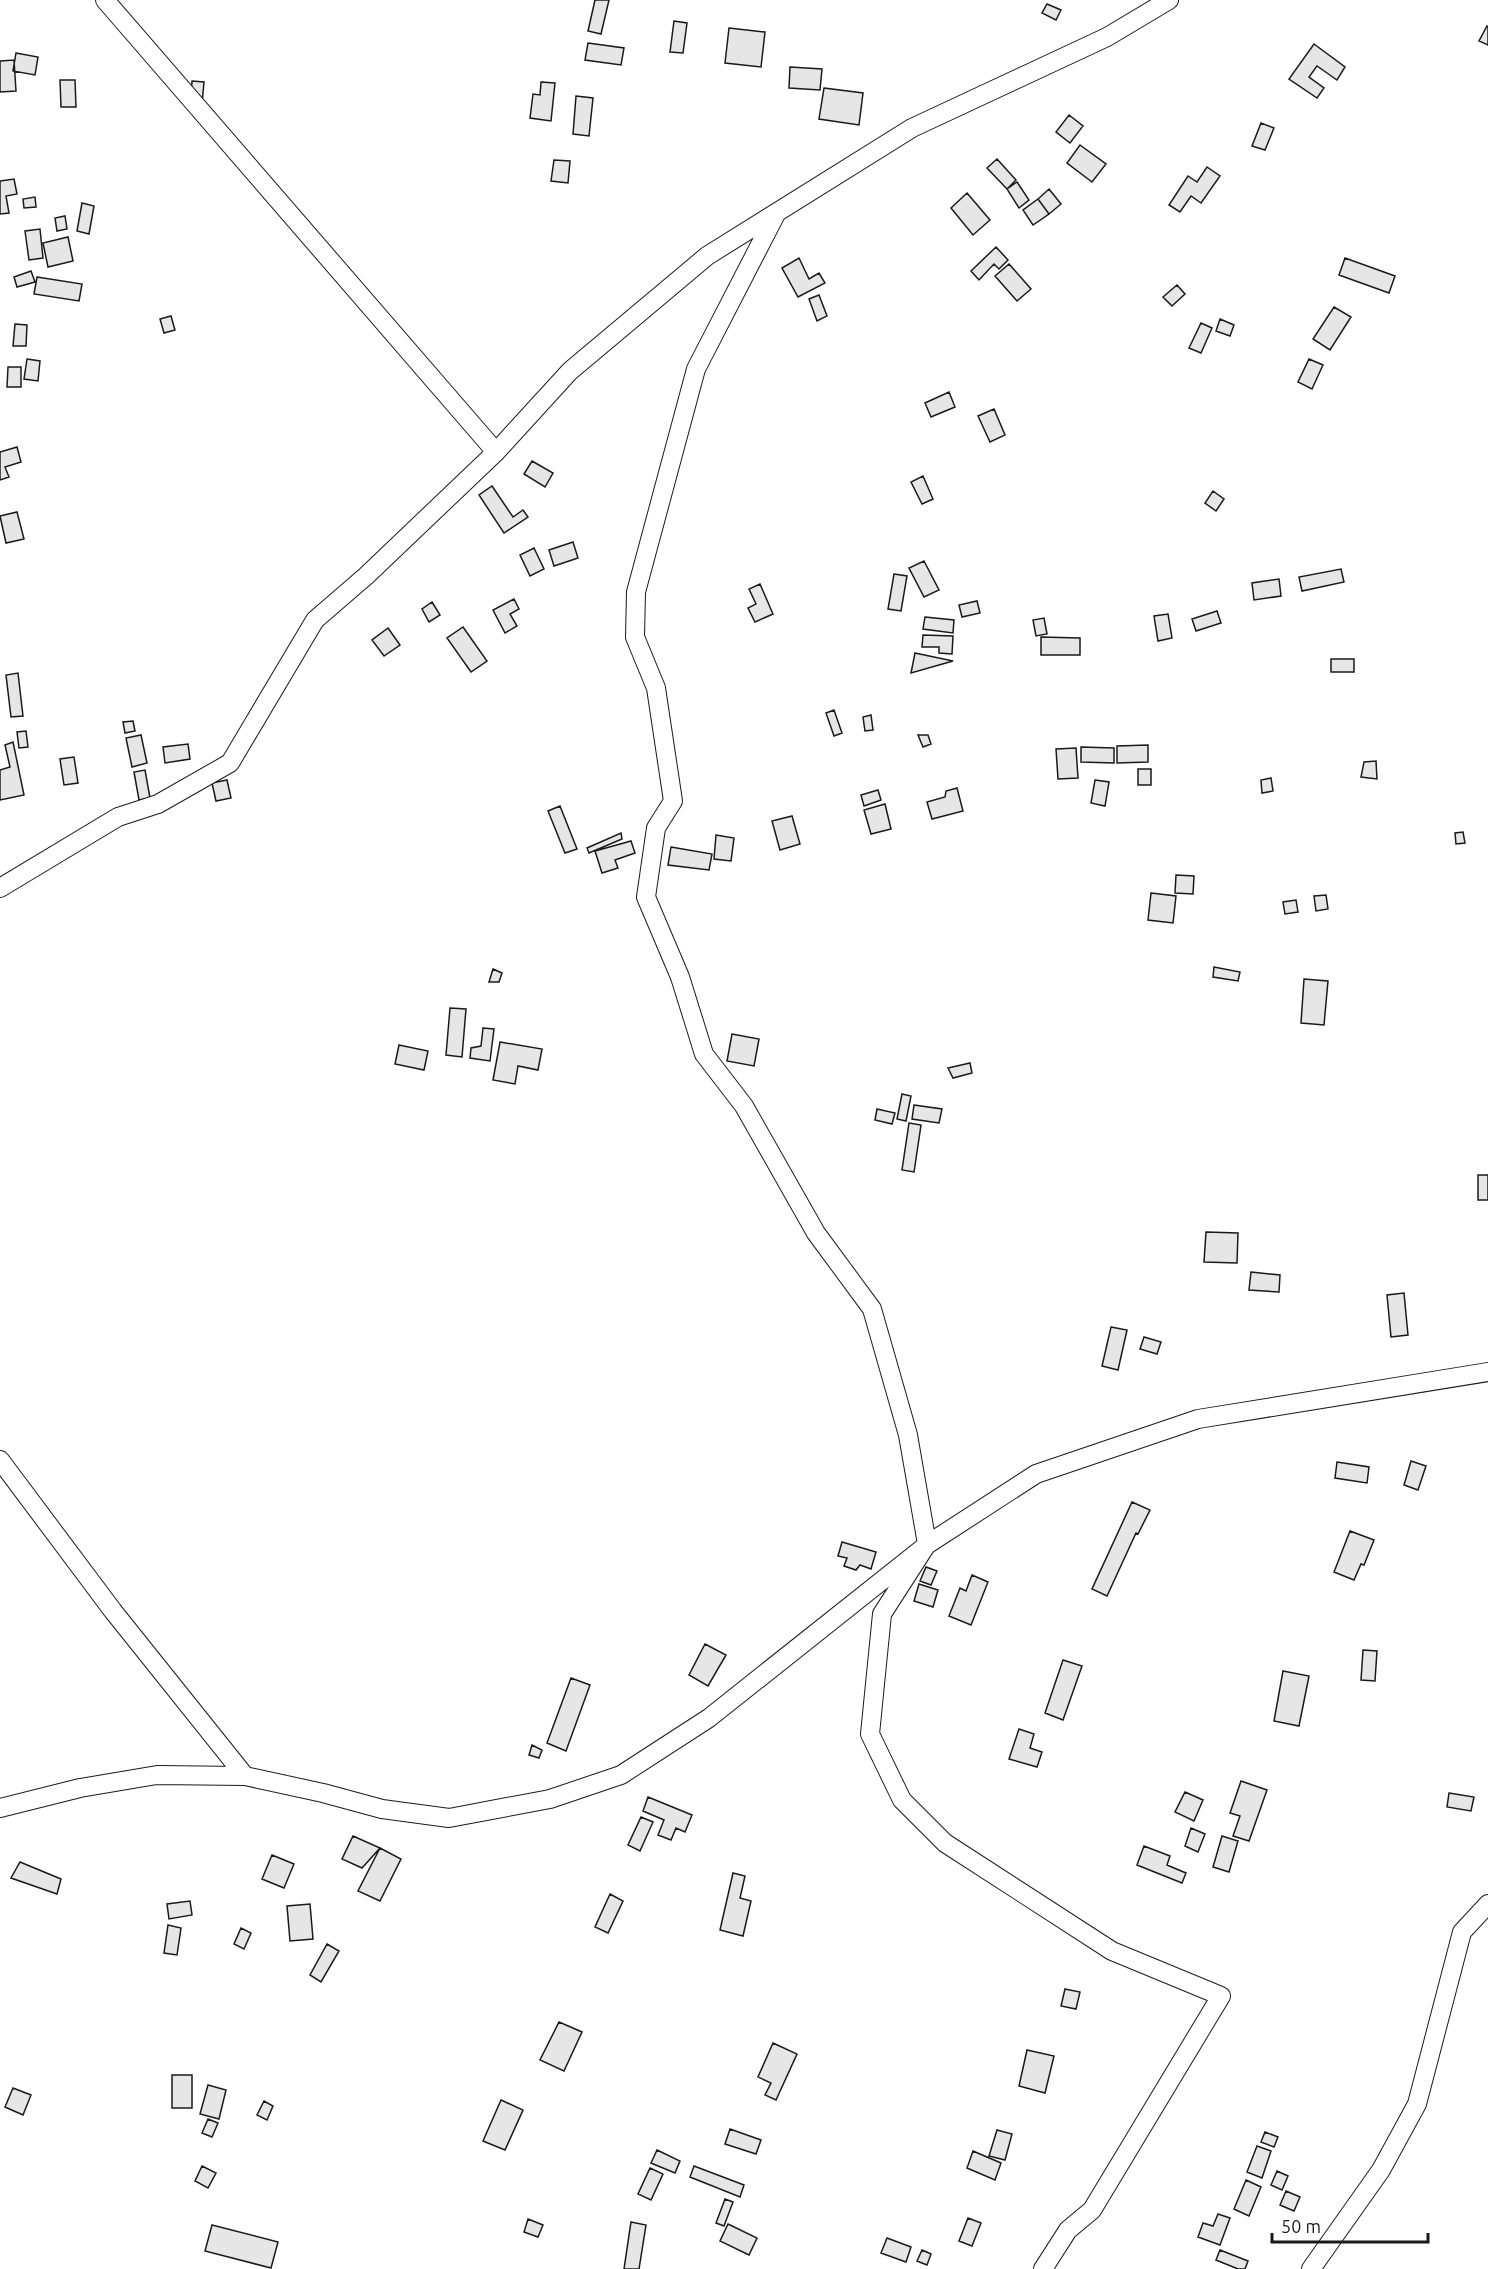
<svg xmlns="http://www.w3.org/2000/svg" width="1488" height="2269" viewBox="0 0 1488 2269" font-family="Ubuntu,sans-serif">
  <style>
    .building { fill: #e6e6e6; stroke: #1a1a1a; stroke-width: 1.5 }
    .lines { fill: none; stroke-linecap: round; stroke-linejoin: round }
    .minor-casing { stroke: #1a1a1a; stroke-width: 20 }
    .minor { stroke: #fff; stroke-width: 18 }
  </style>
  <rect width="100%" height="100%" fill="#fff"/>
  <path class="building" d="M595,0H609L601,34L588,31Z
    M1047,4L1061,10L1056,20L1042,13Z
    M674,21L687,23L683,53L670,52Z
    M1487,26L1488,27V45L1479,41Z
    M729,28L765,32L761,67L725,63Z
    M588,43L624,48L621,65L585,60Z
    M1314,44L1345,67L1337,80L1317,66L1309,77L1324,88L1317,98L1289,79Z
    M16,53L38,57L35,75L13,71Z
    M14,60L16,91L0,92V61Z
    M790,67L822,69L820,90L789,88Z
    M60,80H75L76,107H61Z
    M192,81L204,82L202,104L191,97Z
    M541,82L555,83L551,121L530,118L533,94L540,95Z
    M824,88L863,93L859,125L819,119Z
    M576,96L593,98L589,136L573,134Z
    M1069,115L1083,126L1070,143L1056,132Z
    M1261,123L1274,128L1265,150L1252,146Z
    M1080,145L1106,164L1092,182L1067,163Z
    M997,159L1016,180L1007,189L987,168Z
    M554,160L570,161L568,183L551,181Z
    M1207,167L1220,176L1201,203L1191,196L1180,212L1169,205L1188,176L1197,182Z
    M14,179L17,194L6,196L9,213L0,214V181Z
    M1017,182L1029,200L1019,208L1007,189Z
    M1049,189L1061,204L1049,214L1038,199Z
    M967,193L990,220L973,235L951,208Z
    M35,197L36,207L24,208L23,199Z
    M1038,199L1049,214L1033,225L1023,210Z
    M82,203L94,206L89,234L77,231Z
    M65,216L67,229L57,231L55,218Z
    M40,229L43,258L29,260L25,231Z
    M68,237L73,261L48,267L43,243Z
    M996,247L1008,260L999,269L994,264L979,280L971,271Z
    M799,258L809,279L819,273L825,283L798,297L782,268Z
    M1345,258L1395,276L1389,293L1339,275Z
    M1009,264L1031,289L1017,301L995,276Z
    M31,271L35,282L17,287L14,277Z
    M37,277L82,284L79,301L34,294Z
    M1177,285L1185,294L1172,306L1163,297Z
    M819,295L827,316L817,321L809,299Z
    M1334,307L1351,317L1330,350L1313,339Z
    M171,316L175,330L164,333L160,319Z
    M1220,319L1234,325L1230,336L1216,331Z
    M1201,323L1212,328L1201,353L1189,348Z
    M15,324L27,325L26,346H13Z
    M27,359L40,361L38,381L24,379Z
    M1309,359L1323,365L1312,389L1298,382Z
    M8,367H21V387H7Z
    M949,392L955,407L931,417L925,403Z
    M994,409L1005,435L990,442L978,416Z
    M17,447L21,462L5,467L9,477L0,480V452Z
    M532,461L553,473L545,487L524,474Z
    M923,476L933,499L922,504L911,482Z
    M492,486L513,517L523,510L528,517L504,533L479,495Z
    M1213,491L1224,499L1216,511L1205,503Z
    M17,512L24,539L6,543L0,516Z
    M573,542L578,558L554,566L549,550Z
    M534,548L544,569L530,576L520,555Z
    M924,561L939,590L924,597L909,568Z
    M1341,569L1344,582L1302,591L1299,577Z
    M894,574L907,576L901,611L888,609Z
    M1279,579L1281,596L1254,600L1252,583Z
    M760,584L773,614L755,622L748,608L756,604L749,589Z
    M514,599L519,609L510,614L517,626L505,633L493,610Z
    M977,601L980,613L962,617L959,605Z
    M432,602L440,615L429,622L422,609Z
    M1217,611L1221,623L1196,631L1192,619Z
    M1168,614L1172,638L1158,641L1154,616Z
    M925,617L954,620L953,633L923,629Z
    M1044,618L1047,634L1036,636L1033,620Z
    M463,627L487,661L471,672L447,638Z
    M388,628L400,645L384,656L372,640Z
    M923,635L953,636L952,654L939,653V647H922Z
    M1041,637L1080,638V655H1041Z
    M915,653L953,661L911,673Z
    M1331,659H1354V672H1331Z
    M18,673L23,716L11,717L6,675Z
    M834,710L842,733L834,736L826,713Z
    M871,715L873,730L865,731L863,717Z
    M133,721L135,731L125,733L123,722Z
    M26,731L28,747L19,748L17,732Z
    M141,735L147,763L132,767L126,738Z
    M918,735H928L931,744L923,747Z
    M13,742L24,795L0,800V770L10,767L5,745Z
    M188,744L190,759L165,763L163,747Z
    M1148,745V762L1117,763V746Z
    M1081,747L1114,748V763L1081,762Z
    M1076,748L1078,778L1058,779L1056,749Z
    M74,757L78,783L64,785L60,759Z
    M1376,761L1377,779L1361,777L1364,762Z
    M1138,769H1151V785H1138Z
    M145,770L150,798L139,800L134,772Z
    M1271,778L1273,791L1262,793L1261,780Z
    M227,780L231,798L216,801L212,783Z
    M1095,780L1109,782L1105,806L1091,803Z
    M957,788L963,811L932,819L927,802L945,797L946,791Z
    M878,790L881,800L864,806L861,795Z
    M885,804L891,829L871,834L864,810Z
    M560,806L577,849L565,853L548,811Z
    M792,816L800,844L780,850L772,821Z
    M1463,832L1465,843L1456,844L1455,833Z
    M621,833L622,839L589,853L587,848Z
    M716,835L734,838L731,861L714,859Z
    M631,841L635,853L615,860L618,868L602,873L595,851Z
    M671,847L712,854L709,870L668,865Z
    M1176,875L1194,876L1193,894L1175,893Z
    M1151,893L1176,896L1173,923L1148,920Z
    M1326,895L1328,909L1316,911L1314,896Z
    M1296,900L1298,912L1285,914L1283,902Z
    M1214,967L1240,972L1238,981L1213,977Z
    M493,969L502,973L499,982H489Z
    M1304,979L1328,981L1324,1025L1301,1023Z
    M450,1008L466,1009L462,1057L446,1055Z
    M483,1028L494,1029L490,1061L470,1058L471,1048L481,1046Z
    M732,1034L759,1039L754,1066L727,1061Z
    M500,1042L542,1049L538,1070L518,1066L515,1084L493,1080Z
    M399,1045L428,1051L424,1070L395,1064Z
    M970,1063L972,1073L953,1078L948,1068Z
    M902,1094L911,1096L906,1121L897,1119Z
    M914,1105L942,1109L939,1123L912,1119Z
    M877,1109L895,1113L892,1124L875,1120Z
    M909,1123L921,1125L914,1172L902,1170Z
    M1478,1175H1488V1200H1478Z
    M1206,1232L1238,1233L1237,1263L1204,1262Z
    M1251,1272L1280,1275L1279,1292L1249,1290Z
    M1404,1293L1408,1335L1391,1337L1387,1295Z
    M1111,1327L1127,1330L1118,1370L1102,1366Z
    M1144,1337L1161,1342L1157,1354L1140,1349Z
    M1411,1461L1426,1466L1418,1490L1404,1485Z
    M1337,1462L1369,1467L1367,1483L1335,1478Z
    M1132,1502L1150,1510L1138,1534L1136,1533L1107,1596L1092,1589Z
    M1350,1531L1374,1540L1364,1565L1361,1564L1354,1580L1334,1572Z
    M842,1542L876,1552L871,1569L860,1565L856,1570L844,1566L847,1558L838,1556Z
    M926,1567L937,1571L931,1585L920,1581Z
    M972,1575L988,1582L971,1625L949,1616L960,1588L966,1591Z
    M919,1584L938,1590L933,1607L914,1601Z
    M705,1644L726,1655L708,1686L689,1675Z
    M1363,1650L1377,1651L1375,1681L1361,1680Z
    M1063,1660L1082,1666L1063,1720L1045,1713Z
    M1283,1671L1309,1676L1299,1726L1274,1721Z
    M571,1678L590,1685L566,1751L547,1743Z
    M1019,1729L1034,1734L1030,1748L1042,1752L1037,1767L1009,1759Z
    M532,1745L542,1750L539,1758L529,1755Z
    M1241,1781L1267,1790L1249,1841L1233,1836L1240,1816L1230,1813Z
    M1185,1792L1203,1800L1194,1821L1175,1812Z
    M1449,1793L1474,1797L1471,1811L1447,1807Z
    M648,1797L692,1815L685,1832L676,1828L671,1840L658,1835L664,1820L643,1811Z
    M641,1817L653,1822L640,1851L628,1845Z
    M1191,1828L1205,1834L1198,1852L1185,1846Z
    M353,1836L380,1848L362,1868L342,1859Z
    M1222,1836L1238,1841L1229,1872L1213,1867Z
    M1144,1846L1170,1856L1167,1865L1186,1873L1182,1883L1137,1865Z
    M380,1848L401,1859L380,1901L358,1891Z
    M272,1855L294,1864L284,1888L262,1879Z
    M20,1862L61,1879L57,1894L11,1878Z
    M733,1873L745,1876L740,1898L751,1901L743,1936L720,1930Z
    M610,1894L623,1901L608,1933L595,1927Z
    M190,1901L192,1915L169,1919L167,1904Z
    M310,1904L313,1939L290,1941L287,1906Z
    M168,1925L181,1928L177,1955L164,1953Z
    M241,1928L251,1933L244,1949L234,1944Z
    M327,1944L339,1951L321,1982L310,1975Z
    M1065,1989L1080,1992L1076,2009L1061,2006Z
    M559,2022L582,2032L564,2071L540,2060Z
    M773,2043L797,2054L776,2100L765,2095L771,2083L758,2077Z
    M1027,2050L1054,2056L1045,2093L1019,2086Z
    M172,2075H192V2108H172Z
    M208,2085L226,2090L219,2119L200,2114Z
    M13,2088L31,2095L23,2115L5,2107Z
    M501,2100L523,2110L505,2150L483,2141Z
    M264,2101L273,2106L267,2120L257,2115Z
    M208,2119L218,2123L212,2137L202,2133Z
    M730,2129L761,2140L756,2154L725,2144Z
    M997,2130L1012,2134L1005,2160L989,2156Z
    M1265,2132L1278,2137L1274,2147L1261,2142Z
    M1257,2146L1271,2151L1262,2178L1247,2172Z
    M657,2150L680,2161L675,2173L651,2163Z
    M973,2151L1001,2163L995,2180L967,2168Z
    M202,2166L216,2173L208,2188L195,2181Z
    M694,2166L744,2185L740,2197L690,2177Z
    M650,2168L663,2174L651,2200L638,2194Z
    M1277,2171L1288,2176L1282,2190L1271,2185Z
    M1246,2180L1261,2187L1249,2216L1234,2209Z
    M1286,2191L1300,2197L1294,2211L1280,2205Z
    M725,2199L733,2202L724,2226L716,2223Z
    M1218,2214L1230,2218L1220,2245L1198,2237L1203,2223L1213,2226Z
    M968,2218L981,2223L972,2246L959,2241Z
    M528,2219L543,2225L538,2237L524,2232Z
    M631,2222L646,2225L639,2269H624Z
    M728,2224L757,2238L749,2255L720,2241Z
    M212,2225L278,2242L271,2268L205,2251Z
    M887,2238L911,2247L906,2262L881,2253Z
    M922,2250L931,2254L927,2265L917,2261Z
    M1220,2250L1248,2261L1245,2269H1238L1216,2260Z"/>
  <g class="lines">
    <defs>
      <path id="minor" d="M105,0L496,452
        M777,212L696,369L636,592L635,637L656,688L673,801L656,828L646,897L680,977L704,1054L744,1106L816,1233L872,1309L908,1435L927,1544L882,1614L870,1734L902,1800L945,1843L1112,1951L1221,1996L1092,2210L1068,2230L1043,2269
        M0,888L118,817L158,804L230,763L315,620L366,576L496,452L570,371L707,256L912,128L1107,37L1169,0
        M0,1460L113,1611L245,1776
        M0,1808L80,1788L157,1775L245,1776L323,1793L382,1809L449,1818L550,1799L621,1775L709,1718L928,1544L1036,1474L1198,1419L1488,1372
        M1311,2269L1381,2170L1417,2104L1462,1932L1488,1904"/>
    </defs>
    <use href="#minor" class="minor-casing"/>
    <use href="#minor" class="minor"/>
  </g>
  <path d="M1272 2233v9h156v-9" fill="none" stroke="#1a1a1a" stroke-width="3"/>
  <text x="1281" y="2233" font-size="18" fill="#1a1a1a" stroke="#ffffff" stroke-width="4.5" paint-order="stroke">50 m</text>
</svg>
